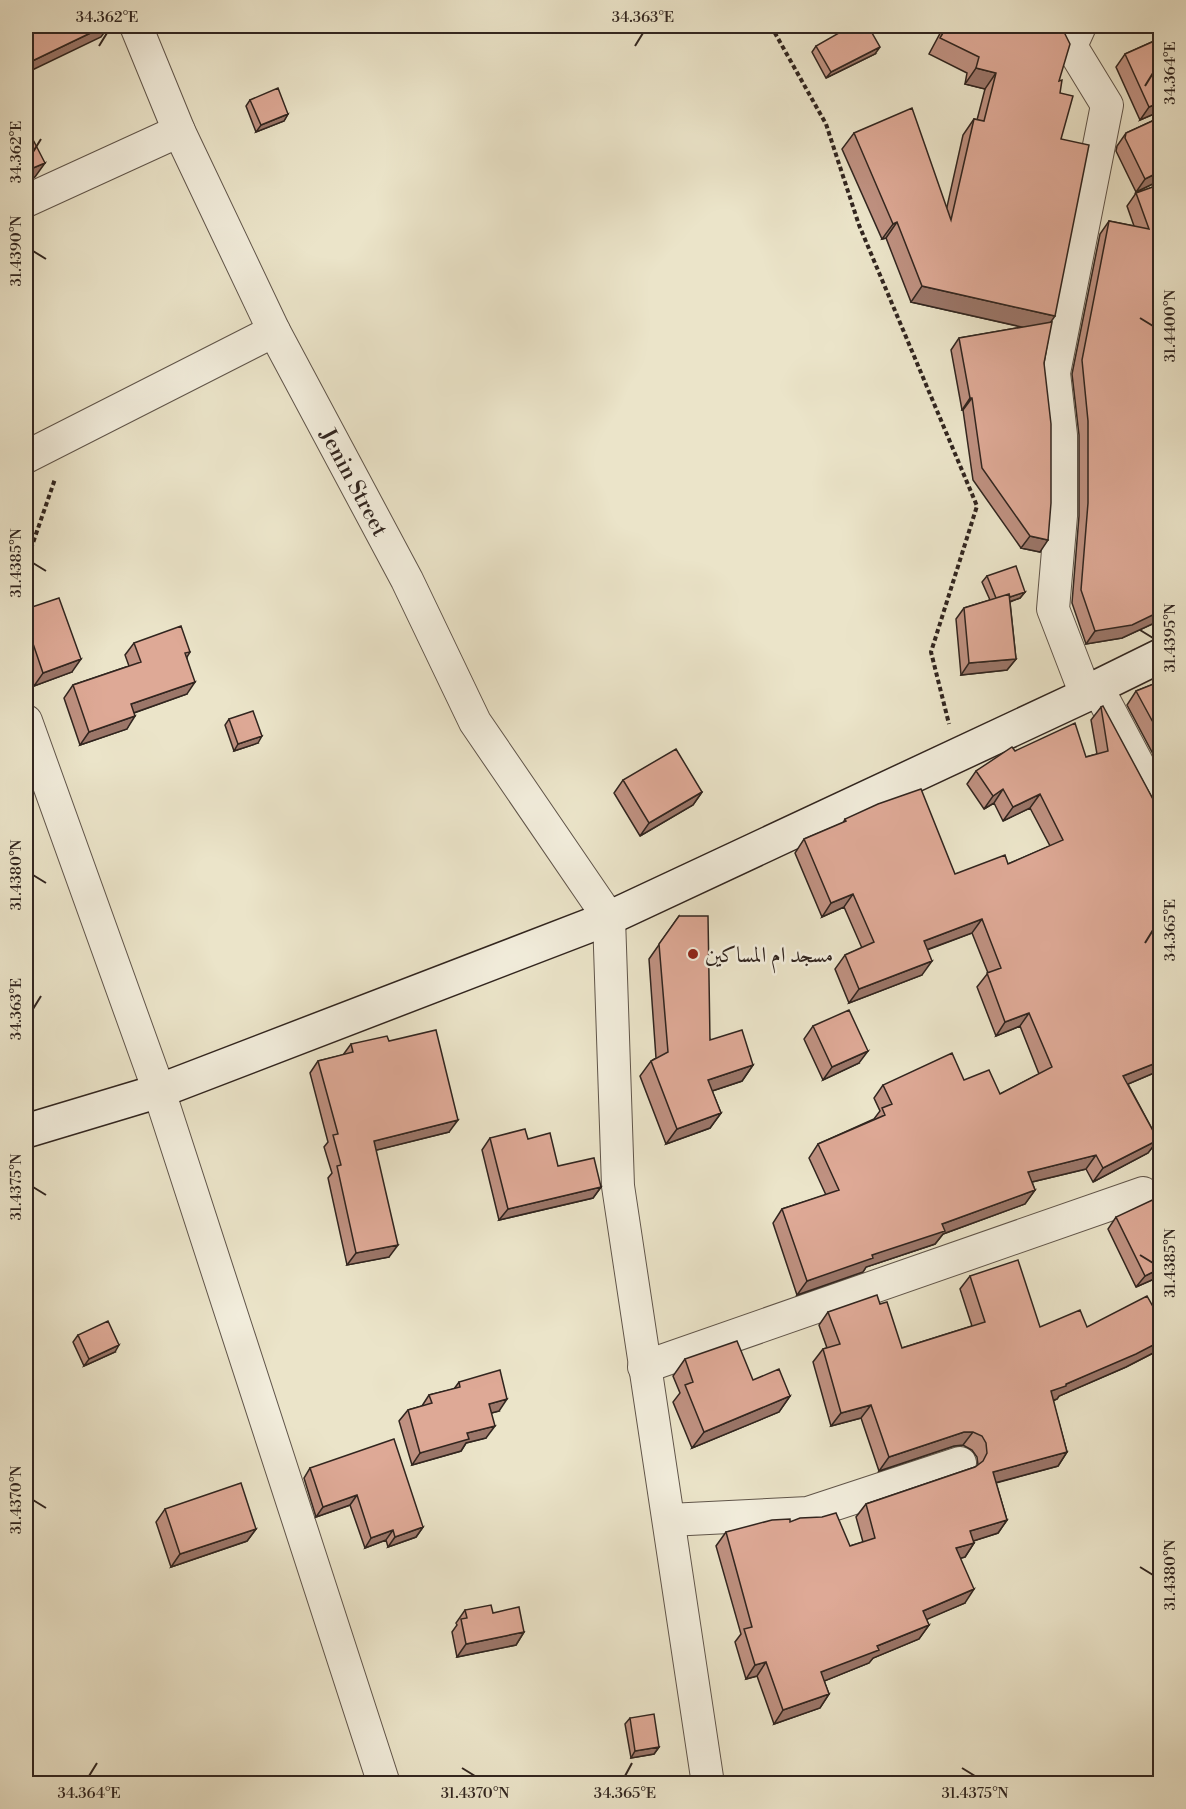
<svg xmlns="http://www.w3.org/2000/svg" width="1186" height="1809" viewBox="0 0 1186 1809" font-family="'Libre Bodoni',Amiri,serif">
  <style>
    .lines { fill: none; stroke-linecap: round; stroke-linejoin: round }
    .street-casing { stroke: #60554a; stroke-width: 34 }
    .secondary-casing { stroke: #31251f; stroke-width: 36 }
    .path { stroke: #31251f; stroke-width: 4; stroke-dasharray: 4.5 3; stroke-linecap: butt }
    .street { stroke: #f2eddc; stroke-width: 32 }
    .secondary { stroke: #f2eddc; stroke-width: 33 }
    .wall { fill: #bf9181; stroke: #31251f; stroke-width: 1.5 }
    .shaded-wall { fill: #9b7669; stroke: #31251f; stroke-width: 1.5 }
    .building { fill: #dea996; stroke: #31251f; stroke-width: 1.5 }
    .ticks { fill: none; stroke: #31251f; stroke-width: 2 }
    .poi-dot { fill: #8f2418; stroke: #f2eddc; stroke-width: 2 }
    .labels { text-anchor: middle; stroke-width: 5; stroke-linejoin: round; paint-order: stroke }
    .street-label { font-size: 22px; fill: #31251f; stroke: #f2eddc }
    .poi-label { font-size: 22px; fill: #31251f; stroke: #f2eddc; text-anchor: start }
    .neatline { fill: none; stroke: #31251f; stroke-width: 2 }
    .ticks-label { font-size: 15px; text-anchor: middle; fill: #31251f }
  </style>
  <rect width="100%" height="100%" fill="#ebe4c9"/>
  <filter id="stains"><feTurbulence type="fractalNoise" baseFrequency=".00333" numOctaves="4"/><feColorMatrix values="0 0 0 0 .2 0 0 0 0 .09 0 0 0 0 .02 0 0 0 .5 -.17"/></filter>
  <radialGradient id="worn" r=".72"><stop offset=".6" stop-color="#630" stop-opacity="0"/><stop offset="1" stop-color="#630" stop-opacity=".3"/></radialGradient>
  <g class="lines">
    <defs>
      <g id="street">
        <path id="s1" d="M136,26L179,131L274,331L407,580L475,722L609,918L618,1186L708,1784"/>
        <path d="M1080,26L1071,46L1107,105L1054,373L1061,435V516L1053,609L1086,695"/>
        <path d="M26,201L179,131"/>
        <path d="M26,457L274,331"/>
        <path d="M1097,687L1160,806"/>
        <path d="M26,721L159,1091L384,1784"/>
        <path d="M644,1367L1143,1193"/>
        <path d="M669,1520L808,1513L960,1463"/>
      </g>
      <path id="secondary" d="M26,1131L159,1091L609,918L1086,695L1097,687L1160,656"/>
    </defs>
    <use href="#street" class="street-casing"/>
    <use href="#secondary" class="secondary-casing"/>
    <path class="path" d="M771,26L826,124L859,225L977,506L931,652L949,724
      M26,563L55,479"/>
    <use href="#street" class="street"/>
    <use href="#secondary" class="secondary"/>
  </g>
  <path class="wall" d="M944,26H1065L1059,81L1061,139L1051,322L1044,363L1040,552L1021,548L973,480L963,410H962L951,350L959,338L1022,327L911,302L886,238L882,239L842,149L854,133L947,207L963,135L974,119L977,120L985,89L965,84L967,73L929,54Z
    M1161,38V111L1140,120L1116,67L1125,54Z
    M816,46L875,54L826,78L812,52Z
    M250,100L288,114L284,121L256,132L246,106Z
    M1161,117V180L1136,192L1116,151L1117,146L1126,133Z
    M1161,184L1159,456L1161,459V620L1122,638L1086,644L1072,603L1079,516V435L1072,374L1100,234L1109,221L1134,226L1127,206L1136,193Z
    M987,576L1025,592L1020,598L1010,602L1016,659L1007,670L961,675L956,619L964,608L990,600L982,582Z
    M26,609L72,672L34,686L26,661Z
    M134,643L190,652L187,657V694L134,713L127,729L80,745L64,698L73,685L129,666L125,655Z
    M1161,681V769L1127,705L1136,691Z
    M1101,707L1154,801L1161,808V1070L1128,1084L1158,1140L1148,1153L1093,1182L1086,1169L1032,1182L1035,1190L1025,1204L943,1234L935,1244L866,1267L863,1272L797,1295L773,1223L782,1209L826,1195L809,1158L818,1144L874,1119L880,1111L874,1098L883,1085L964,1080L1000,1094L1039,1074L1020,1026L996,1036L977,987L988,973L972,933L927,950L922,975L849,1003L835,969L845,955L862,948L844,907L822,917L795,853L804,839L843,823L845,819L955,874L1008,864L1050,846L1030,808L1003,821L994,803L984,809L967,784L976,771L1015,751L1086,757L1097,754L1091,720Z
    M229,719L258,743L234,751L225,725Z
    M623,780L702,792L693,805L640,836L614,793Z
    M679,916L710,1040L753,1065L742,1081L712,1091L721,1113L710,1128L666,1144L640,1076L651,1061L656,1058L649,959Z
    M813,1026L859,1063L823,1080L804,1039Z
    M389,1041L449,1132L376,1150L389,1257L347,1265L328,1178L332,1173L324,1147L328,1142L310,1073L318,1061L343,1055L351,1044Z
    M490,1138L528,1139L558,1166L601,1187L593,1198L499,1220L482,1150Z
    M1116,1217L1161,1276L1136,1287L1108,1229Z
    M970,1276L1040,1327H1087L1161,1321V1349L1159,1350L1126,1367L1059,1396L1057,1399L1053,1401L1067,1452L1058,1466L996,1483L1007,1520L998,1533L973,1541L974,1543L965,1557L960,1558L965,1603L926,1619L929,1625L919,1639L873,1658L869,1663L824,1681L829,1694L820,1708L774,1724L757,1676L746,1679L735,1642L741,1634L716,1546L726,1532L790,1522L850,1546L863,1542L856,1517L866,1504L975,1467L978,1465L977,1457L972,1450L963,1445L954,1446L879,1471L861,1418L831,1426L813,1362L823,1349L827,1348L819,1325L828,1312L880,1304L902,1348L972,1326L960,1289Z
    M78,1335L115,1352L84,1366L73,1342Z
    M685,1359L753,1380L790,1396L779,1412L692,1448L673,1402L680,1393L673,1376Z
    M459,1382L499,1411L491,1413L486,1438L466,1443L461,1451L412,1465L399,1421L408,1410L422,1406L429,1395L454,1389Z
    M310,1468L423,1527L416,1537L388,1547L386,1540L365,1548L350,1505L316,1517L304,1478Z
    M165,1509L256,1529L247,1541L171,1567L156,1522Z
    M465,1610L493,1613L524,1632L516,1645L457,1657L452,1632L457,1625L456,1623Z
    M630,1718L659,1747L654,1754L631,1758L625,1724Z"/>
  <path class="shaded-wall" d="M105,26H109L101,37L26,73V64Z
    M880,47L875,54L826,78L831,72Z
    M976,68L996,73L985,89L965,84Z
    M1161,102V111L1140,120L1149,107Z
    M288,114L284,121L256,132L261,125Z
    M45,163L35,177L26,181V173L28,170Z
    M1161,171V180L1136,192L1145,179Z
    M897,222L886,238L882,239L893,224Z
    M922,286L1055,316L1044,332L911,302Z
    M970,398H972L963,410H962Z
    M1161,446V455L1146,461L1156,448Z
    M1030,536L1048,540L1040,552L1021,548Z
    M1025,592L1020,598L993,607L998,601Z
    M1161,611V620L1122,638L1086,644L1095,631Z
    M81,659L72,672L34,686L43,673Z
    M1016,659L1007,670L961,675L969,663Z
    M195,682L187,694L122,717L131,704Z
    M135,716L127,729L80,745L89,732Z
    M262,736L258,743L234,751L238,744Z
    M1003,789L994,803L984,809L993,796Z
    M702,792L693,805L640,836L649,823Z
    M1040,794L1030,808L1003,821L1013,807Z
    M853,894L844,907L822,917L831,903Z
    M982,919L972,933L915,954L924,941Z
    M932,961L922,975L849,1003L859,989Z
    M1029,1013L1020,1026L996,1036L1005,1022Z
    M868,1051L859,1063L823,1080L832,1067Z
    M1161,1061V1070L1114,1090L1123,1076Z
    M753,1065L742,1081L697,1096L708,1080Z
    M721,1113L710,1128L666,1144L677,1129Z
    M458,1120L449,1132L365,1153L374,1141Z
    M1158,1140L1148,1153L1093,1182L1103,1168Z
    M1096,1155L1086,1169L1019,1185L1028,1172Z
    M601,1187L593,1198L499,1220L508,1209Z
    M1035,1190L1025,1204L943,1234L935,1244L866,1267L863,1272L797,1295L807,1281L872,1255L942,1224Z
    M398,1245L389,1257L347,1265L356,1253Z
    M1161,1268V1276L1136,1287L1145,1276Z
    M1161,1341V1349L1159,1350L1126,1367L1059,1396L1057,1399L1041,1404L1051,1391Z
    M119,1345L115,1352L84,1366L89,1359Z
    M790,1396L779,1412L692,1448L704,1432Z
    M507,1399L499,1411L480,1416L489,1404Z
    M871,1405L861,1418L831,1426L841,1413Z
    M495,1426L486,1438L466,1443L461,1451L412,1465L420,1453L467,1433Z
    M964,1432H973L963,1445L954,1446L879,1471L889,1457Z
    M1067,1452L1058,1466L983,1486L993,1472Z
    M357,1495L350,1505L316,1517L323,1507Z
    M1007,1520L998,1533L961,1545L970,1531Z
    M423,1527L416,1537L388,1547L395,1537Z
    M256,1529L247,1541L171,1567L180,1554Z
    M393,1530L386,1540L365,1548L371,1538Z
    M974,1543L965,1557L947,1562L956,1548Z
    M974,1589L965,1603L914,1625L923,1611Z
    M929,1625L919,1639L873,1658L869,1663L812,1686L821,1672L877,1646Z
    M524,1632L516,1645L457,1657L466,1644Z
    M766,1662L757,1676L746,1679L755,1665Z
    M829,1694L820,1708L774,1724L783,1710Z
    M659,1747L654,1754L631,1758L635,1751Z"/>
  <path class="building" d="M26,26H105L26,64Z
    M860,26H868L880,47L831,72L816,46L844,30L845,33Z
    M947,26H1065L1064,32L1070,44L1059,81L1062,80L1060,93L1073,96L1061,139L1089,145L1055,316L922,286L897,222L893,224L854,133L912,108L951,220L974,119L984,121L996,73L976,68L979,57L940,38Z
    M1161,38V102L1149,107L1125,54Z
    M278,88L288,114L261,125L250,100Z
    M1161,117V171L1145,179L1125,138L1126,133Z
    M26,126L45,163L28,170L26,173Z
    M1161,184V446L1156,448L1161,459V611L1132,625L1095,631L1081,590L1088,503V421L1082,360L1109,221L1149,229L1136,193Z
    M1052,322L1044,363L1051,424V503L1048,540L1030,536L982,468L972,398H970L959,338Z
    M1016,566L1025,592L1010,597L1009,594L996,598L987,576Z
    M1009,594L1016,659L969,663L964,608Z
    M59,598L81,659L43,673L26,623V609Z
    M181,626L190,652L185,653L195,682L131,704L135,716L89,732L73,685L141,662L134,643Z
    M1161,681V737L1136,691Z
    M1103,706L1154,801L1161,808V1061L1123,1076L1158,1140L1103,1168L1096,1155L1028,1172L1035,1190L942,1224L945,1231L872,1255L873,1258L807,1281L782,1209L839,1190L818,1144L885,1115L882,1108L892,1104L883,1085L952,1053L964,1080L989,1070L1000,1094L1052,1067L1029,1013L1005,1022L987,973L1001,968L982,919L924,941L932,961L859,989L845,955L874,942L853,894L831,903L804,839L846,821L845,819L878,804L921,789L955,874L1005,855L1008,864L1063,840L1040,794L1013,807L1003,789L993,796L976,771L1012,747L1015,751L1075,723L1086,757L1108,751L1101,707Z
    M253,711L262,736L238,744L229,719Z
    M676,749L702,792L649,823L623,780Z
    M679,916H708L710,1040L742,1030L753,1065L708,1080L721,1113L677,1129L651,1061L668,1052L659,944Z
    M849,1010L868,1051L832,1067L813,1026Z
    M436,1030L458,1120L374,1141L398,1245L356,1253L337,1166L341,1165L333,1135L338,1134L318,1061L353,1052L351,1044L387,1036L389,1041Z
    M525,1129L528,1139L550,1133L558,1166L594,1158L601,1187L508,1209L490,1138Z
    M1161,1196V1268L1145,1276L1116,1217Z
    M1018,1260L1040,1327L1080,1310L1087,1327L1147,1296L1161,1321V1341L1136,1354L1066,1384V1386L1051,1391L1067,1452L993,1472L1007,1520L970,1531L974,1543L956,1548L974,1589L923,1611L929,1625L877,1646L879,1650L821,1672L829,1694L783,1710L766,1662L755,1665L744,1629L752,1627L726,1532L772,1520L790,1519V1522L800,1518L822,1517L836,1513L850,1546L875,1538L866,1504L975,1467L983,1461L987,1453L986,1443L982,1436L973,1432H964L889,1457L871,1405L841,1413L823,1349L840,1344L828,1312L877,1295L880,1304L887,1302L902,1348L985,1322L970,1276Z
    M108,1321L119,1345L89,1359L78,1335Z
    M737,1341L753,1380L779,1369L790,1396L704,1432L685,1385L693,1382L685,1359Z
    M500,1370L507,1399L489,1404L495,1426L467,1433L469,1439L420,1453L408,1410L432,1403L429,1395L460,1387L459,1382Z
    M394,1439L423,1527L395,1537L393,1530L371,1538L357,1495L323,1507L310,1468Z
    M241,1483L256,1529L180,1554L165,1509Z
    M491,1605L493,1613L519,1607L524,1632L466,1644L461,1619L467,1618L465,1610Z
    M654,1714L659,1747L635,1751L630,1718Z"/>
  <path class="ticks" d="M99,46L107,33M635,46L643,33M1145,86L1153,73M33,152L41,139M33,251L46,259M1140,318L1153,326M33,563L46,571M1140,630L1153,638M33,875L46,883M1145,943L1153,930M33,1009L41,996M33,1187L46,1195M1140,1255L1153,1263M33,1500L46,1508M1140,1567L1153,1575M462,1768L475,1776M962,1768L975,1776M89,1776L97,1763M625,1776L632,1763"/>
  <circle class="poi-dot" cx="693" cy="954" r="6"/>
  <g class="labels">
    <g class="street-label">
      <text dy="8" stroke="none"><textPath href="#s1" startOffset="506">Jenin Street</textPath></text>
    </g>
    <g class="poi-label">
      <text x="705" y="962">مسجد ام المساكين</text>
    </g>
  </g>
  <rect width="1186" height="1809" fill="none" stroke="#ebe4c9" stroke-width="66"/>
  <rect x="33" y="33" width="1120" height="1743" class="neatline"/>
  <g class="ticks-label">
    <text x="107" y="22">34.362°E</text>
    <text x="643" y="22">34.363°E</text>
    <text transform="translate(1170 73) rotate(-90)" y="5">34.364°E</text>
    <text transform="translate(16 152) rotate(-90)" y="5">34.362°E</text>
    <text transform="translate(16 251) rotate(-90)" y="5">31.4390°N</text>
    <text transform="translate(1170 326) rotate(-90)" y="5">31.4400°N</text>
    <text transform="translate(16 563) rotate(-90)" y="5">31.4385°N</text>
    <text transform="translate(1170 638) rotate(-90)" y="5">31.4395°N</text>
    <text transform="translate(16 875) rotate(-90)" y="5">31.4380°N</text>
    <text transform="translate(1170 930) rotate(-90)" y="5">34.365°E</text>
    <text transform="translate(16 1009) rotate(-90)" y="5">34.363°E</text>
    <text transform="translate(16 1187) rotate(-90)" y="5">31.4375°N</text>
    <text transform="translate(1170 1263) rotate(-90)" y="5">31.4385°N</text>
    <text transform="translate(16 1500) rotate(-90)" y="5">31.4370°N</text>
    <text transform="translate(1170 1575) rotate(-90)" y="5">31.4380°N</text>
    <text x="89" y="1798">34.364°E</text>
    <text x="475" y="1798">31.4370°N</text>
    <text x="625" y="1798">34.365°E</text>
    <text x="975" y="1798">31.4375°N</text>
  </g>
  <rect width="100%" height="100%" filter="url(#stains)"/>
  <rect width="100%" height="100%" fill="url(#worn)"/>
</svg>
